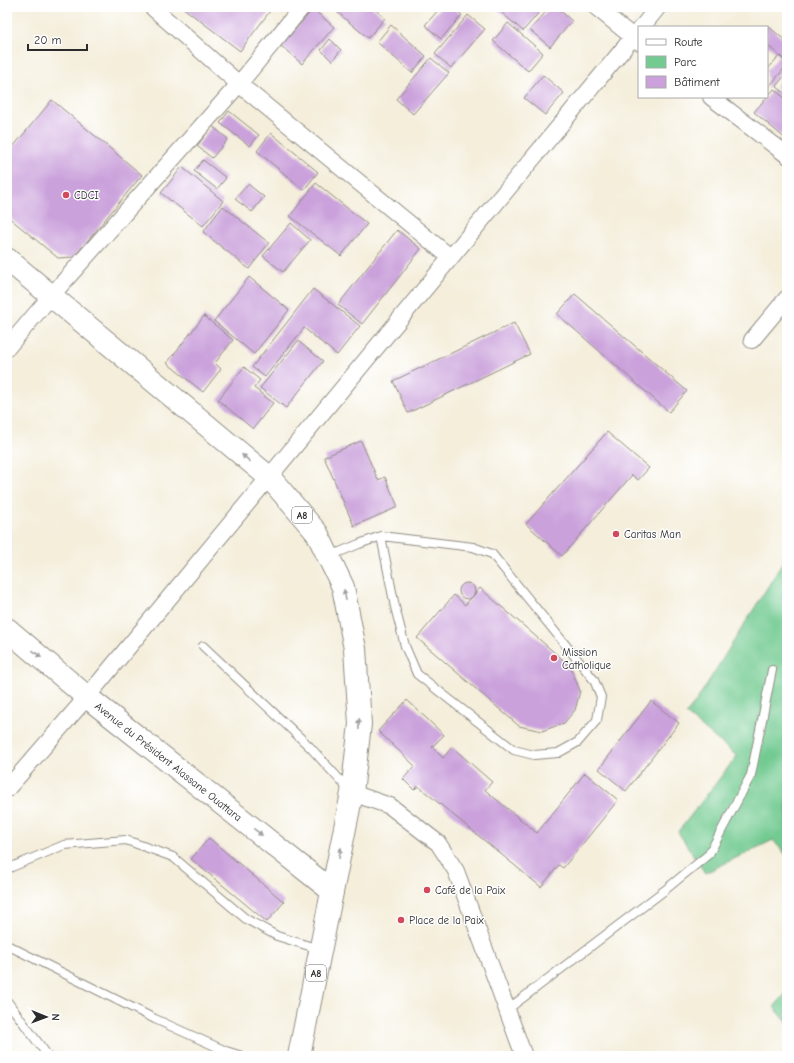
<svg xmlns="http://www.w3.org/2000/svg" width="794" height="1063" viewBox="0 0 794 1063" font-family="'Comic Neue',sans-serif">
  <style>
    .green { fill: #73cb92; stroke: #4f7b5e }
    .building { fill: #caa1db }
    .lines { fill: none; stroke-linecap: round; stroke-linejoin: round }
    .lane-casing { stroke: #908c83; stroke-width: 10 }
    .street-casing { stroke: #908c83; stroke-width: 18 }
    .primary-casing { stroke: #908c83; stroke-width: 24 }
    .lane { stroke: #fff; stroke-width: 8 }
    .street { stroke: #fff; stroke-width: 16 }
    .primary { stroke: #fff; stroke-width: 22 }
    .oneway { fill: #a0a0a0 }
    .poi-dot { fill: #d1495b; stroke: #fff; stroke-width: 1.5 }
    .labels { text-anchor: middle; stroke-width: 3; stroke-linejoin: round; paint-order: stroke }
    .shield { fill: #fff; stroke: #6b6b6b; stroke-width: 1 }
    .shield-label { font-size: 10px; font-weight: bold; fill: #2b2b2b }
    .poi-label { font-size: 11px; fill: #2b2b2b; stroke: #fff; text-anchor: start }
    .street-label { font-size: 11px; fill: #2b2b2b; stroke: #fff }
  </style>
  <rect width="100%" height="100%" fill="#fff"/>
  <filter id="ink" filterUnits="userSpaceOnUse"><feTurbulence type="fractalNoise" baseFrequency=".025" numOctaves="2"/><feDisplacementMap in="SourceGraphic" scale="8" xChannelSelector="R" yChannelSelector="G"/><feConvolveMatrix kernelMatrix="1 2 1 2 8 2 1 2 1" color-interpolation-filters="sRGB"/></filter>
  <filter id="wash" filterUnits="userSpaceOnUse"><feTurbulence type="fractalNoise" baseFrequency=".012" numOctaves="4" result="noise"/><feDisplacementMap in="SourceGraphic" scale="16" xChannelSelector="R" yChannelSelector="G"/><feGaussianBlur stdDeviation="0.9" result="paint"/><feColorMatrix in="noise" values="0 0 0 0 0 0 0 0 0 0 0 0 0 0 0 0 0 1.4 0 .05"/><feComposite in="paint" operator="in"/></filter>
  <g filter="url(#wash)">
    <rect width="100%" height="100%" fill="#f4eedb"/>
    <path class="green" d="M787,556V856L773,840L705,873L678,832L737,756L686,714L695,703Z
      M787,992V1022L774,1007Z"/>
    <g id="blocks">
      <path class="building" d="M182,7H264L270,11L240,51Z
        M331,7H372L385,18L368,38Z
        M441,7H453L462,15L441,39L425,25Z
        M495,7H541L542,9L523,31Z
        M550,7H556L572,21L550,47L530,30Z
        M313,9L334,27L302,64L281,46Z
        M468,15L485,29L451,68L435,54Z
        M508,23L543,53L528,71L493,41Z
        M391,25L426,56L412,73L377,42Z
        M768,26L787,42V62L767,45V27Z
        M330,39L341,50L332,61L321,50Z
        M779,56L787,63V65L767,89V70Z
        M431,58L449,73L413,114L396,99Z
        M787,73V95L776,86Z
        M543,75L564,93L545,115L524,98Z
        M774,89L787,100V140L754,112Z
        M52,100L142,175L74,257L58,258L7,216V154Z
        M229,111L259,135L250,146L220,123Z
        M212,126L228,139L212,158L197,146Z
        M271,133L318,172L304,190L257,151Z
        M203,160L226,178L217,189L194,171Z
        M182,167L223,201L203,226L161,193Z
        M316,183L367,224L341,256L290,216Z
        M248,184L264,197L252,212L235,199Z
        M223,206L269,243L249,269L203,232Z
        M291,223L310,240L283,272L263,256Z
        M397,230L421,249L362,324L338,305Z
        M249,277L289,310L254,354L214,321Z
        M313,289L360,326L337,355L304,328L265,377L252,367Z
        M575,294L687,391L669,412L557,314Z
        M204,316L233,340L215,363L221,369L203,392L167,363Z
        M514,323L530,354L408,413L393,381Z
        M298,341L323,361L286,408L260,388Z
        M244,367L260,380L254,388L273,403L253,429L218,400Z
        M607,432L649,468L638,480L632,475L562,556L526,524Z
        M361,441L378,480L385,477L398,507L354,526L324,457Z
        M459 591a8 8 0 1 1 16 0a8 8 0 1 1-16 0Z
        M480,588L570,666L580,691L575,710L564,723L542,731L519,726L417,638L454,595L465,605Z
        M407,700L444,735L432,747L443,758L452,747L492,782L485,790L537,833L585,773L618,800L563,868L559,865L541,887L418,786L414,790L403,779L415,766L378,731Z
        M651,701L679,723L626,791L599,769Z
        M209,838L284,902L267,922L191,859Z"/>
    </g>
  </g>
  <g filter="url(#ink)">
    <use href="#blocks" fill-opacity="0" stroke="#908c83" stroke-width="1"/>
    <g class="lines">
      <defs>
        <path id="lane" d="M330,556L359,544L381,536L473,547L492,554L594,680L601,697L597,720L578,742L558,753L534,755L514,750L417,674L405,646L395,607L381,536
          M203,646L310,747L349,790
          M7,869L64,845L126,840L173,857L246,919L277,936L319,949
          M7,945L155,1019L226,1051L242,1056
          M7,1001L48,1056
          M508,1009L665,890L709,854L751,775L772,670"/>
        <path id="street" d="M152,7L239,84L450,257
          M596,7L639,42
          M642,27L658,7
          M711,97L787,155
          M752,340L787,298
          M7,348L51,296L239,84L302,7
          M7,789L87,697L639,30
          M352,793L390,806L438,843L456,871L524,1056"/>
        <g id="primary">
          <path d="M7,259L270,478L317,533L343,587L355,649L360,724L352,793L299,1056"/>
          <path id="s1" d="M7,629L87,697L332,891"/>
        </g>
      </defs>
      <use href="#lane" class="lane-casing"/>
      <use href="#street" class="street-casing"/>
      <use href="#primary" class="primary-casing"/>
      <use href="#lane" class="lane"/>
      <use href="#street" class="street"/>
      <use href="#primary" class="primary"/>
    </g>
    <defs><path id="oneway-solid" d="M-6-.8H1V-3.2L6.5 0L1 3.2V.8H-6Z"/></defs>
    <g class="oneway">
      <use href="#oneway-solid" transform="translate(246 458) rotate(-140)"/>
      <use href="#oneway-solid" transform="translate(345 595) rotate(-100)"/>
      <use href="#oneway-solid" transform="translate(37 654) rotate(40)"/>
      <use href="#oneway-solid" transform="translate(359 724) rotate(-88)"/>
      <use href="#oneway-solid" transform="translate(258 832) rotate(38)"/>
      <use href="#oneway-solid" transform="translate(340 853) rotate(-79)"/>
    </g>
  </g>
  <g class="poi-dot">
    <circle cx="66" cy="195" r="4"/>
    <circle cx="616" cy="534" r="4"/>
    <circle cx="554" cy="658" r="4"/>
    <circle cx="427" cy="890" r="4"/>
    <circle cx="401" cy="920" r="4"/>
  </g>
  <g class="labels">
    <g class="shield">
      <rect x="292" y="507" width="20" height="16" rx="3"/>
      <rect x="306" y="965" width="20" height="16" rx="3"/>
    </g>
    <g class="shield-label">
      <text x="302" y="519">A8</text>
      <text x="316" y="977">A8</text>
    </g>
    <g class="poi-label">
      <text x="74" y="199">CDCI</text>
      <text x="624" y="538">Caritas Man</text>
      <text x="562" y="656">Mission<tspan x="562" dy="13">Catholique</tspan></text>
      <text x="435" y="894">Café de la Paix</text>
      <text x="409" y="924">Place de la Paix</text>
    </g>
    <g class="street-label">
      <text dy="4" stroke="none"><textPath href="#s1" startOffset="209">Avenue du Président Alassane Ouattara</textPath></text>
    </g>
  </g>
  <rect width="794" height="1063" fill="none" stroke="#fff" stroke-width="24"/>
  <rect x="638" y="26" width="130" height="72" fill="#ffffff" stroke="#aaaaaa"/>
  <rect x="646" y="39" width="20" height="6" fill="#ffffff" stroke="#aaaaaa"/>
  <text x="674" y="46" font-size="12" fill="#2b2b2b">Route</text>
  <rect x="646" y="56" width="20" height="12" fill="#73cb92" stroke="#aaaaaa"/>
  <text x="674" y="66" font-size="12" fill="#2b2b2b">Parc</text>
  <rect x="646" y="76" width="20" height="12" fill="#caa1db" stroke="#aaaaaa"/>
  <text x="674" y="86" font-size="12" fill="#2b2b2b">Bâtiment</text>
  <g transform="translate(46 1017) rotate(91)" stroke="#ffffff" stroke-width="3" paint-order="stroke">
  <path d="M0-3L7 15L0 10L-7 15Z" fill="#2b2b2b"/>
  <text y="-6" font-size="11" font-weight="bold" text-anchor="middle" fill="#2b2b2b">N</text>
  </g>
  <path d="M28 44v6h59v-6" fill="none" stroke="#2b2b2b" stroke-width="2"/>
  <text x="34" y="44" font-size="12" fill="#2b2b2b" stroke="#ffffff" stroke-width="3" paint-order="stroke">20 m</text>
</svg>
